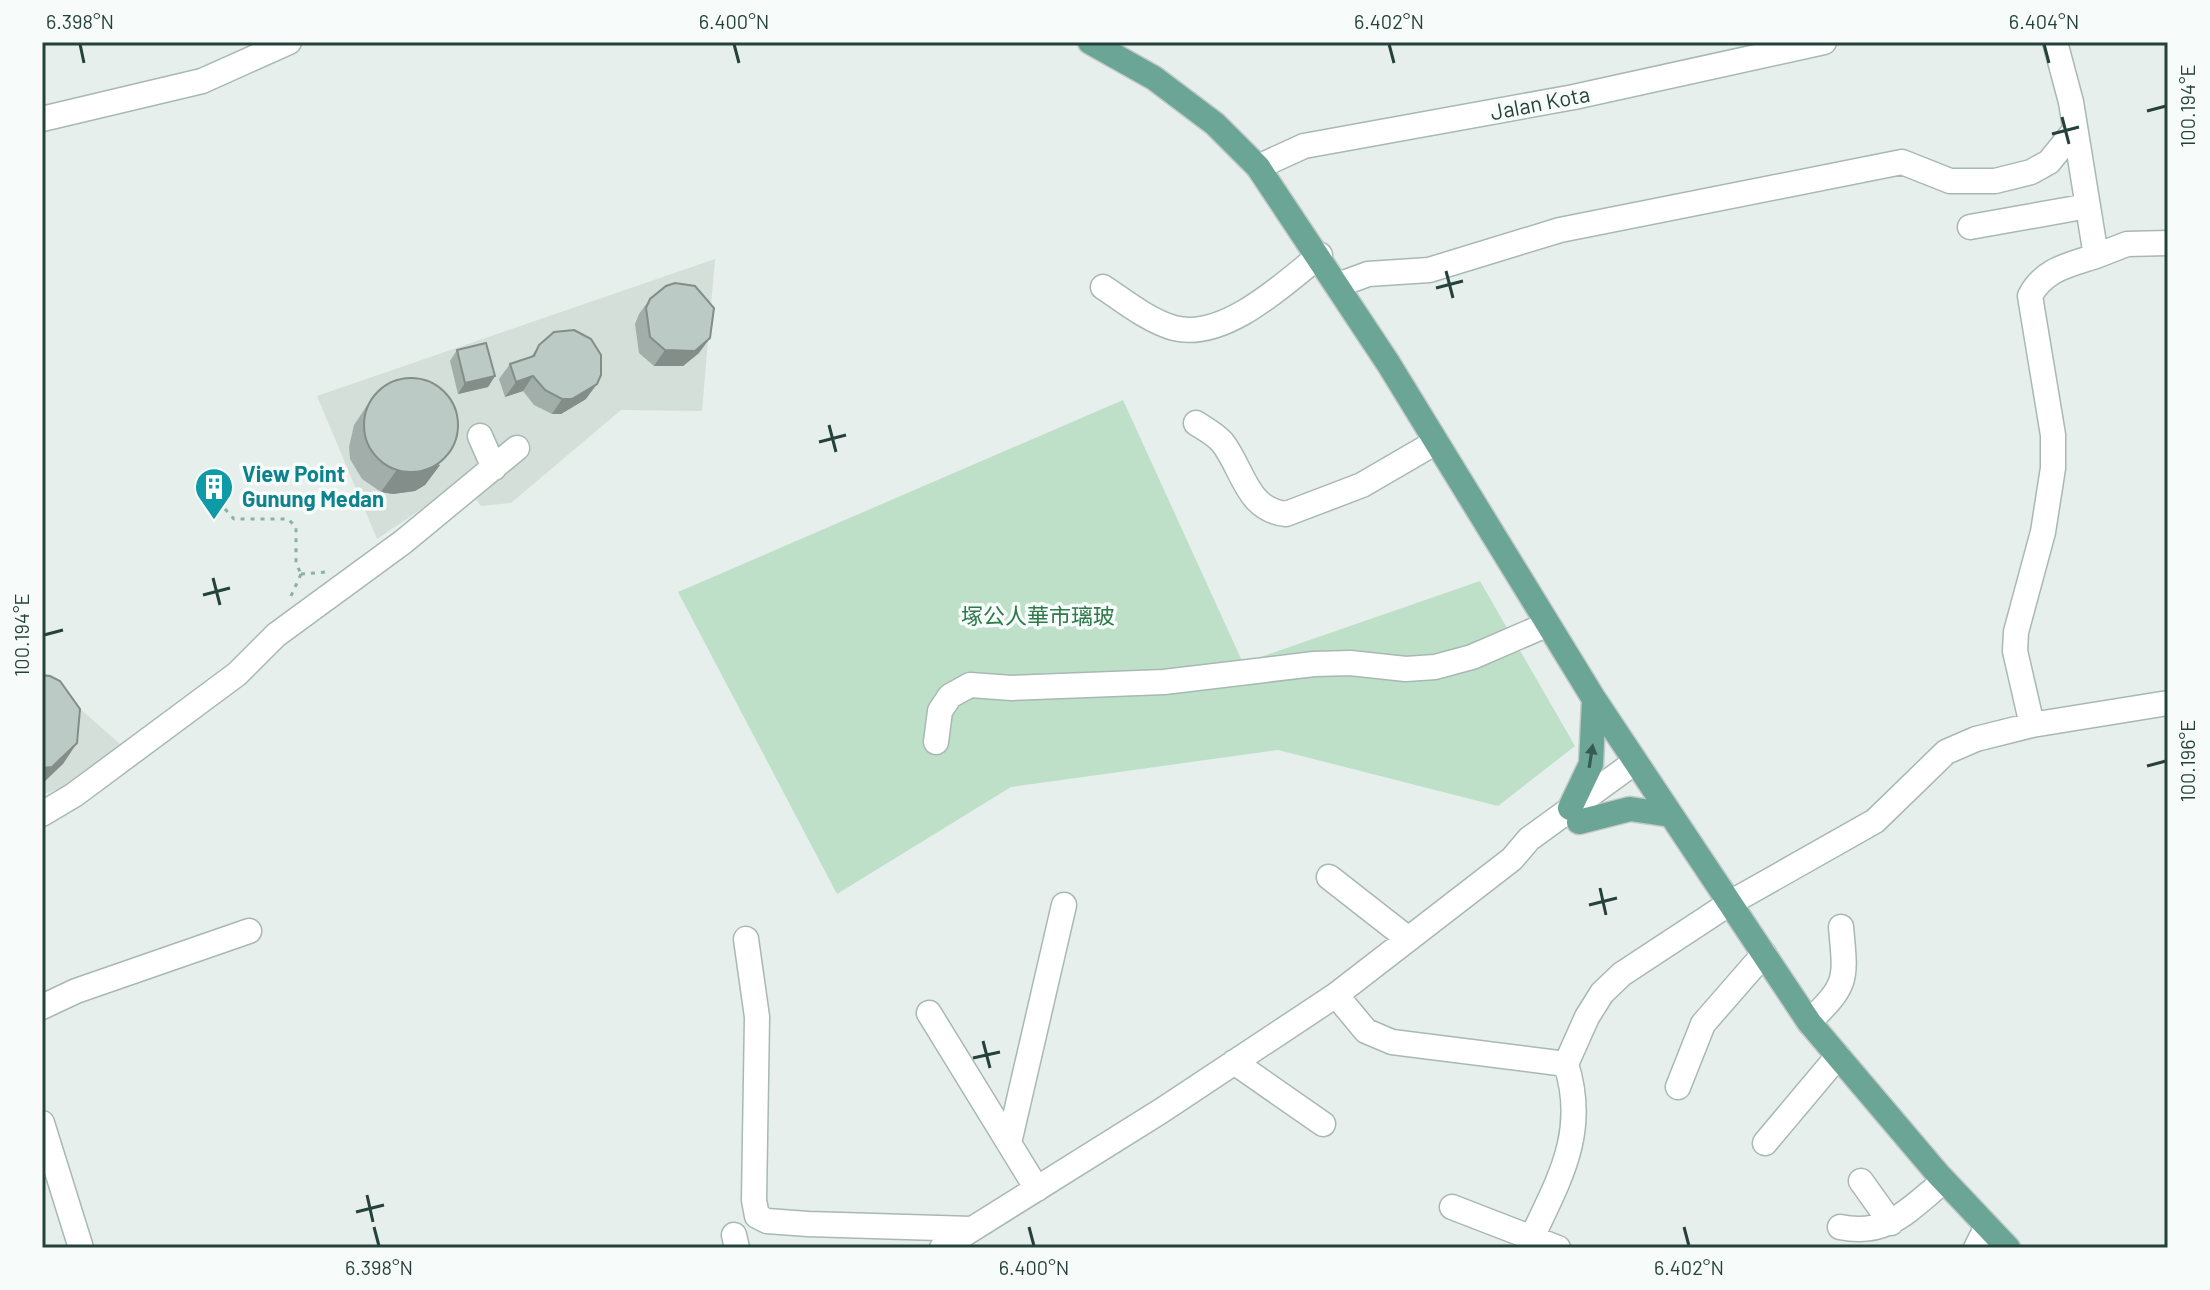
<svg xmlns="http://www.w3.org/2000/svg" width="2210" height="1290" viewBox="0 0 2210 1290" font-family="Barlow,'Noto Sans SC',sans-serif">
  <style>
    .built { fill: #d4dfda }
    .green { fill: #bfe0c8 }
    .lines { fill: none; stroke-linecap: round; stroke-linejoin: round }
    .minor-casing { stroke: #a8b8b2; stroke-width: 27 }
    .major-casing { stroke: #c2cac8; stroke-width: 27 }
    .path { stroke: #86b3a5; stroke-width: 3; stroke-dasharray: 4 6; stroke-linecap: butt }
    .minor { stroke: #fff; stroke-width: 24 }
    .major { stroke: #6aa596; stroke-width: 24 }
    .wall { fill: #a1aea9 }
    .shaded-wall { fill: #838d89 }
    .building { fill: #bbcac4; stroke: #838d89; stroke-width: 2 }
    .oneway { fill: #365b51 }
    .ticks { fill: none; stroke: #24423a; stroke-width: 3 }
    .labels { text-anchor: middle; stroke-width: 7; stroke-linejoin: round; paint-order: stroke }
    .street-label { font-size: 22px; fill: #24423a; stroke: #f7fbf9 }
    .culture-label { font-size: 22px; font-weight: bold; fill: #0d838f; stroke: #f7fbf9; text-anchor: start }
    .park-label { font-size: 22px; fill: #2d7a4b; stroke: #f7fbf9 }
    .neatline { fill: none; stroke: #24423a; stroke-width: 3 }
    .ticks-label { font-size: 20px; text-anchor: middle; fill: #24423a }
  </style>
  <rect width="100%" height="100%" fill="#e6efeb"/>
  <path class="built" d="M715,259L702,411L621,410L511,503L481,506L463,481L377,539L317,396Z
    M42,675L121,745L70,785L42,795Z"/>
  <path class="green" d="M1123,400L1243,663L1480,581L1575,746L1498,806L1278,750L1011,787L837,894L678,592Z"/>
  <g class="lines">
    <defs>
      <path id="minor" d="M42,119L202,81L289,42
        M1258,167L1304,146L1574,97L1824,42
        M1970,227L2088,206
        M2096,256L2127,244L2168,243
        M1338,285L1368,274L1429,270L1560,230L1902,162L1950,181H1995L2031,172L2049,162L2075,130
        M1103,287C1124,301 1149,321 1174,328C1224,341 1284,284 1320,255
        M1196,423C1205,429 1215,434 1222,442C1243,468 1246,510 1286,514L1362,485L1436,442
        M480,436L494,468
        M2032,725L2015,651L2016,632L2043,532L2053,468V435L2030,296C2044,269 2069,265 2096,256L2071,102L2055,42
        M936,742L940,711L950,696L970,685L1012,688L1164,682L1314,664L1350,663L1406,669L1435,667L1472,657L1546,625
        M42,814L74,795L237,674L276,635L403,542L517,448
        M1329,877L1407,938
        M746,939L757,1017L754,1200L757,1216L767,1221L808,1224L972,1229
        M1336,995L1366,1031L1392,1042L1566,1064
        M42,1007L76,991L249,931
        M929,1013L1037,1189
        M1809,1022C1848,984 1846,981 1841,927
        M1234,1062L1323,1124
        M1678,1087L1703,1024L1764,954
        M42,1123L81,1248
        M1009,1143L1064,905
        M1765,1143L1838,1056
        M1861,1181L1891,1223
        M1452,1207L1558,1248
        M1840,1227C1888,1237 1909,1209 1944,1181
        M734,1235L737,1248
        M942,1248L1161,1111L1336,995L1512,859L1529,839L1635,762
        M1527,1248C1556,1184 1589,1136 1566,1064L1587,1017L1602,993L1622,974L1730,903L1875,821L1946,752L1976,739L2032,725L2168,703
        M1976,1248L1986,1228"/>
      <path id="major" d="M1090,42L1154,78L1215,124L1258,167L1388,363L1594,699L1809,1022L1938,1174L2008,1248
        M1570,808L1591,764L1594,700
        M1579,822L1630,809L1671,815"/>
    </defs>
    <use href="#minor" class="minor-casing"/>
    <use href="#major" class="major-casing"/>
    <path class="path" d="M225,509L234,519H288L296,527V563L301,574
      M301,574L326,572
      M291,596L301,574"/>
    <use href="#minor" class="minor"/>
    <use href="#major" class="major"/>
  </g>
  <path class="wall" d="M650,299L699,353L683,366H654L639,353L635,324L639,314Z
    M539,345L586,399L561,414H552L534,405L523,391L505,397L499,379L510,364L531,357Z
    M457,350L495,376L488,387L458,394L450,361Z
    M368,404L440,465L425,485L415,491L393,494L381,492L362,479L350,459L349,447L354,425Z"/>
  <path class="shaded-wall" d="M710,338L699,353L683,366H654L665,350Z
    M495,376L488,387L458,394L465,383Z
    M533,376L523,391L505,397L516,382Z
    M597,384L586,399L561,414H552L562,399Z
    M440,465L425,485L415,491L393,494L381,492L396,471Z
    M77,743L63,764L42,784V768Z"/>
  <path class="building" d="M675,283L695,286L714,308L710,338L695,351L665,350L650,337L646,308L650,299L666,286Z
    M574,330L591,339L601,355V375L597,384L572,399H562L545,390L533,376L516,382L510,364L534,356L539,345L554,332Z
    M486,343L495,376L465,383L457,350Z
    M364 425a47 47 0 1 1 94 0a47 47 0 1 1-94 0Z
    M42,675L50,676L60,681L80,709L77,743L52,767L42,768Z"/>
  <defs><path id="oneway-solid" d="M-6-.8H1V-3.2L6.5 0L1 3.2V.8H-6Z" transform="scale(2)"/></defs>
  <use class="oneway" href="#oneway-solid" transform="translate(1591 756) rotate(-81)"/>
  <path class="ticks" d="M80,44L84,63M734,44L739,63M1389,44L1394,63M2044,44L2049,63M2147,111L2166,106M2062,117L2069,144M2052,134L2079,127M1446,271L1453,298M1436,288L1463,281M829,425L836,452M819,442L846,435M213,578L220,605M203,595L230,588M44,635L63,630M2147,766L2166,761M1600,888L1606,915M1589,905L1617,898M983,1041L990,1068M973,1058L1000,1052M367,1195L373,1222M356,1212L384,1205M374,1227L379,1246M1029,1227L1034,1246M1684,1227L1689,1246"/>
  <defs>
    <symbol id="building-pin" viewBox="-11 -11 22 30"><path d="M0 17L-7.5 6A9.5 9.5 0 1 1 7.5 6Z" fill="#0f9aa8" stroke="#f7fbf9"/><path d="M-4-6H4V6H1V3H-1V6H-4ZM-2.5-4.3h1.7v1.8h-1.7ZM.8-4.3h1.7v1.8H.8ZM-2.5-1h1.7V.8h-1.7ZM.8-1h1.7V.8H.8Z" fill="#fff"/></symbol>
  </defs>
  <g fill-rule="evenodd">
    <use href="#building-pin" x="192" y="465" width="44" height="60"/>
  </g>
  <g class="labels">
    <g class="street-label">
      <text transform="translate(1540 103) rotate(-11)" y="8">Jalan Kota</text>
    </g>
    <g class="culture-label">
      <text x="242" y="482">View Point<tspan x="242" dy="25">Gunung Medan</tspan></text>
    </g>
    <g class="park-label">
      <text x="1038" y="624">塚公人華市璃玻</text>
    </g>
  </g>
  <rect width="2210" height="1290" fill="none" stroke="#f7fbf9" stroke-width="88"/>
  <rect x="44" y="44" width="2122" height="1202" class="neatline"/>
  <g class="ticks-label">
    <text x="80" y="29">6.398°N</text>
    <text x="734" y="29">6.400°N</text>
    <text x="1389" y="29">6.402°N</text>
    <text x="2044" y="29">6.404°N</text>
    <text transform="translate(2188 106) rotate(-90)" y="7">100.194°E</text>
    <text transform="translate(22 635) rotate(-90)" y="7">100.194°E</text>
    <text transform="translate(2188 761) rotate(-90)" y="7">100.196°E</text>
    <text x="379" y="1275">6.398°N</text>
    <text x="1034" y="1275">6.400°N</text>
    <text x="1689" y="1275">6.402°N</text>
  </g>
</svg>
